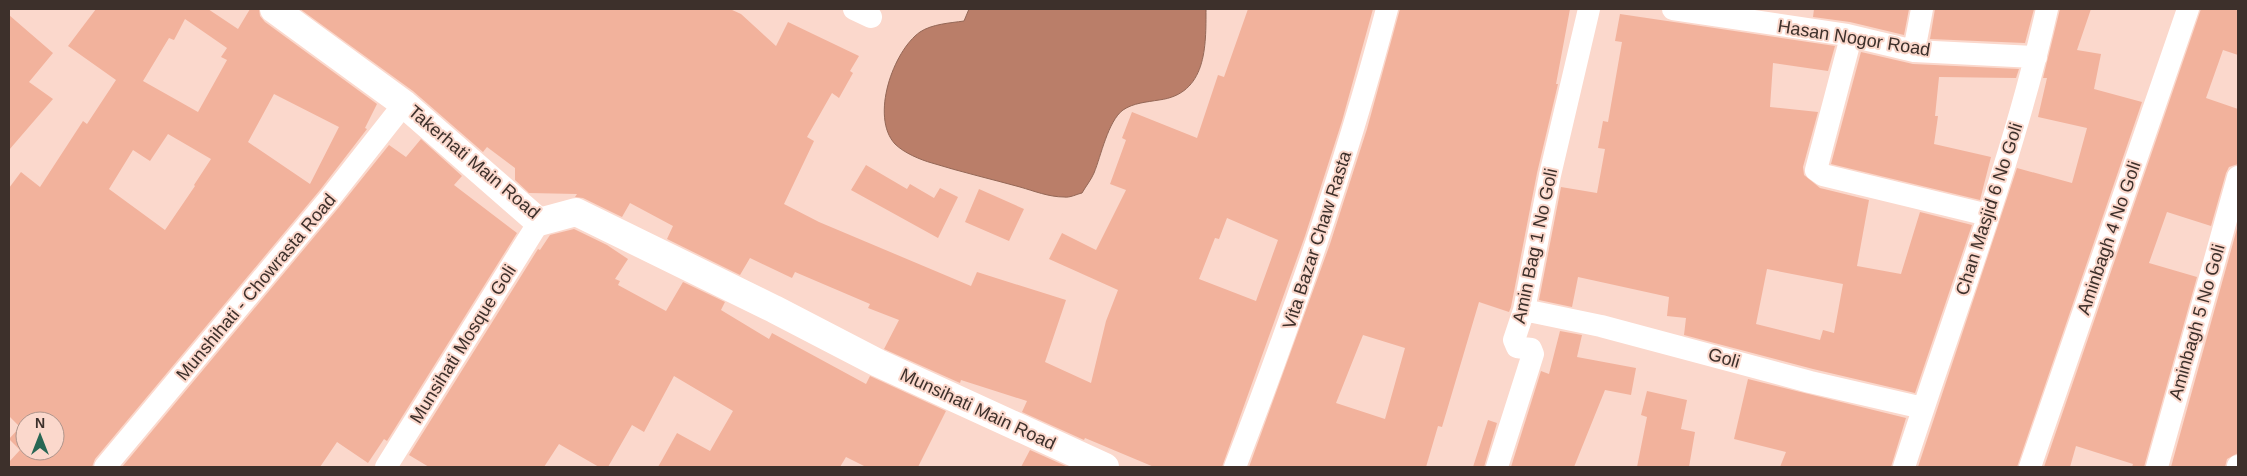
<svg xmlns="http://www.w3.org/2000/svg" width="2247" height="476" viewBox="0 0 2247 476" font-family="Arial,sans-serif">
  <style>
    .water { fill: #ba7e69; stroke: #946756 }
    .building { fill: #f2b29c; fill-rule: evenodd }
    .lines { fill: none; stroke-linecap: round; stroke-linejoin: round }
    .street { stroke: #fff; stroke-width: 22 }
    .secondary { stroke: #fff; stroke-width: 28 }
    .labels { text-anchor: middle; stroke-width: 4; stroke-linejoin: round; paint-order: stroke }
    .street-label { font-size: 18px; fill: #3d302b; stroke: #fbd8cc }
  </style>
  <rect width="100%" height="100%" fill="#fbd8cc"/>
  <path class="water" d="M969,9H1206C1206,46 1207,94 1159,100C1147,102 1133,103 1123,110C1108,121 1101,156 1094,173C1091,180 1086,186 1082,193C1077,194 1070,198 1064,197C1049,197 1034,191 1020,187C991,179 961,172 932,163C921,160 904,153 895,144C870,117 893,51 920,32C932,24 950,23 964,21Z"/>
  <path class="building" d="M96,9H208L238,29L250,9H259L260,16L265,22L377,104L365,128L367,129L320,190L95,459L92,467H9V462L20,450L9,439L20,427L9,416V188L21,172L40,187L83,121L87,124L116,80L68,46ZM185,19L227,48L221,57L227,60L198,112L143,81L169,38L174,40ZM274,94L339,127L310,184L248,142ZM168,134L211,159L194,185L195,186L165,230L109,189L133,150L150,161ZM25,421H55V451H25Z
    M300,9H730L741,14L776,46L788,22L813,34L859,56L850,71L853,73L839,98L832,93L807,137L814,141L784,204L819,222L971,286L977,272L1066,300L1045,362L1091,383L1106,321L1118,290L1049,259L1062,233L1096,250L1126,190L1110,184L1126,140L1122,138L1132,112L1197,138L1218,75L1224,77L1248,9H1373L1342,121L1305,236L1222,467H1154L1085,438L1084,440L1022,412L1027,401L961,380L960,383L884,349L899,320L868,308L870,304L795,272L792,278L750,258L740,275L667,239L673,226L630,203L622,217L583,198L575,197L577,194L529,193L515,180V168L487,147L483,152L413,91ZM1227,218L1278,240L1256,301L1199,279L1215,238L1219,239Z
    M1400,9H1570L1556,84H1558L1537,173L1511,307L1509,312L1479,302L1442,427L1438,426L1426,467H1249L1330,244L1367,129ZM1363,335L1405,348L1385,419L1336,403Z
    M1814,9H1909L1904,35L1850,22L1813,17Z
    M1935,9H2034L2025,43L1930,39Z
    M2060,9H2091L2077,50L2101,54L2094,89L2142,102L2017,467H1918L2017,168L2072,183L2087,128L2038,117L2047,78H2043Z
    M2201,9H2238V55L2223,50L2206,98L2238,109V164L2229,167L2226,173L2211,226L2167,212L2149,263L2197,277L2144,467H2132L2133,464L2076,446L2070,467H2044Z
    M1620,14L1835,46L1828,71L1773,63L1770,107L1818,112L1803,167L1804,175L1820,188L1869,200L1857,266L1901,274L1920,212L1972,225L1915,393L1813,369L1684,335L1686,318L1667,316L1669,297L1578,277L1572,307L1539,300L1561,187L1597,193L1605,149L1598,148L1603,121L1608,122L1622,42L1615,41ZM1767,269L1843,284L1834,333L1823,330L1820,340L1756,324Z
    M9,15L53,53L29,82L53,99L9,150Z
    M1861,52L1913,64L2019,69L2016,78L1939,77L1935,116H1938L1934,144L1991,157L1980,200L1831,164Z
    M421,139L462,176L454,185L517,233L387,441L384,439L368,463L337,442L320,467H122L340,206L389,145L406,157Z
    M866,165L907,189L910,184L934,198L940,188L958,197L938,238L851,190Z
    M979,189L1024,209L1009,241L965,222Z
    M2238,225V453L2227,459L2225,467H2171Z
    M574,229L607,245L628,259L615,279L620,281L618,285L666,311L683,282L725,302L721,310L769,339L772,333L866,384L870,376L946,411L918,467H866L846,457L840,467H658L677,433L710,451L733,411L674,376L644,432L632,425L608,467H599L559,444L544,467H429L409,455L538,249L540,250L550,235Z
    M1560,331L1582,335L1577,357L1636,368L1631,395L1605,390L1574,467H1511L1541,371L1549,374Z
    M1748,379L1906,418L1891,467H1780L1786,452L1734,439Z
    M1647,391L1687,400L1681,429L1695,432L1689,467H1637L1647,417L1641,415Z
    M1488,420L1497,423L1484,467H1473Z
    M1030,450L1068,467H1021Z"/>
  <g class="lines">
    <path class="street" d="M854,9L871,17
      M1673,9L1847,35L1914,51L2036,57
      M1851,37L1816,170L1823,175L1988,215
      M1914,51L1922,9
      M1524,310L1601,326L1810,382L1923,408
      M105,467L330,198L404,104
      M386,467L539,222
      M1235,467C1293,317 1346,165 1387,9
      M1497,467L1533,354L1531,349L1517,347L1514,340L1524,310L1550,175L1589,9
      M1904,467C1953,315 2012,165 2047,9
      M2030,467L2188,9
      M2157,467L2238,177
      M2238,467V466"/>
    <path class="secondary" d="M274,9L404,104L539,222L576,212L774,309L878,363L1105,467"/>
  </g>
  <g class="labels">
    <g class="street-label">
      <text transform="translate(1854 38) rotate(9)" y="6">Hasan Nogor Road</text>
      <text transform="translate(474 162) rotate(40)" y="6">Takerhati Main Road</text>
      <text transform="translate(1989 209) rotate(-72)" y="6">Chan Masjid 6 No Goli</text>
      <text transform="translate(2109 238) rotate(-71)" y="6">Aminbagh 4 No Goli</text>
      <text transform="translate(1317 240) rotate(-72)" y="6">Vita Bazar Chaw Rasta</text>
      <text transform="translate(1535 246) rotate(-78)" y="6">Amin Bag 1 No Goli</text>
      <text transform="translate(256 287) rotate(-50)" y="6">Munshihati - Chowrasta Road</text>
      <text transform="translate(2197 322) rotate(-74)" y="6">Aminbagh 5 No Goli</text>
      <text transform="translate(463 344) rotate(-58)" y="6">Munsihati Mosque Goli</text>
      <text transform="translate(1724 358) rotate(16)" y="6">Goli</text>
      <text transform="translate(978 409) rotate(25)" y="6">Munsihati Main Road</text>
    </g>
  </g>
  <rect width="2247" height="476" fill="none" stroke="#3d302b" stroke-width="20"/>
  <g transform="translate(40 436)"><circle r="24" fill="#fbd8cc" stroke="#af958c"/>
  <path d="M0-4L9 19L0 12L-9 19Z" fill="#286754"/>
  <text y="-8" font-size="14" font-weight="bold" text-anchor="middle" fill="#3d302b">N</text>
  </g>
</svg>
